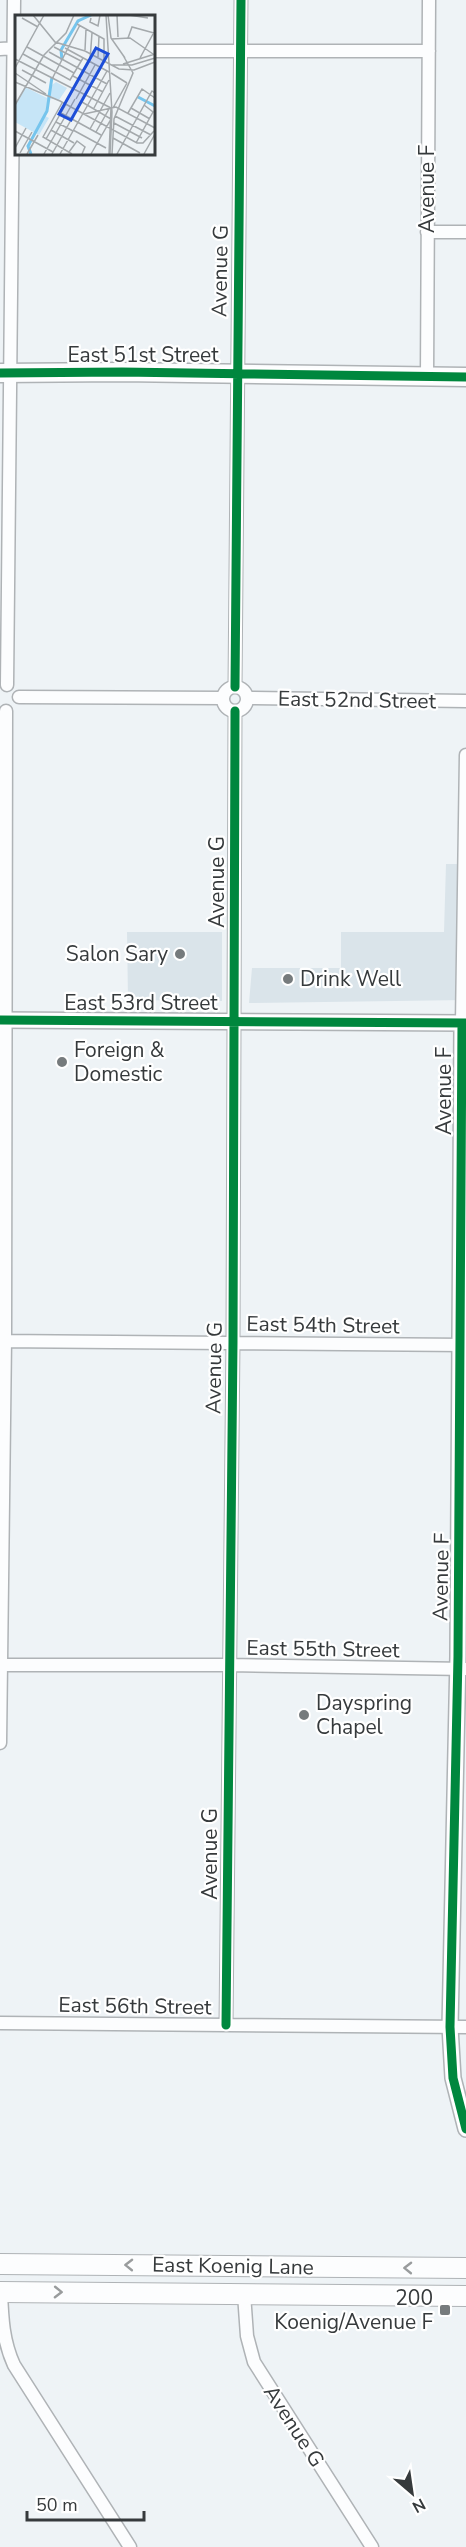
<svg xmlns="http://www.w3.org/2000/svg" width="466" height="2547" viewBox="0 0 466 2547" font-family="'Nunito Sans',sans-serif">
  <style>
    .built { fill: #dae4ea }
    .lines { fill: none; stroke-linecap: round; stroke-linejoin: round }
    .minor-casing { stroke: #afb3b6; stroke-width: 15 }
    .tertiary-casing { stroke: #afb3b6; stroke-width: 18 }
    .secondary-casing { stroke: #afb3b6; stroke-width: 21 }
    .primary-casing { stroke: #afb3b6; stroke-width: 22 }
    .minor { stroke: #fcfdfe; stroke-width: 12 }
    .tertiary { stroke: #fcfdfe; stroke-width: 15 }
    .secondary { stroke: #fcfdfe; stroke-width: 18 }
    .primary { stroke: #fcfdfe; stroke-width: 20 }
    .cycleway-casing { stroke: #fff; stroke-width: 13 }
    .cycleway { stroke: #00873e; stroke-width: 9 }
    .oneway { stroke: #999c9d }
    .poi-dot { fill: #767b7d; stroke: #fff; stroke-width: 2 }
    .labels { text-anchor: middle; stroke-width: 4.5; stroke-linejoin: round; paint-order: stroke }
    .street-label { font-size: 21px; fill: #363a3c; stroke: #fff }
    .poi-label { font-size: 21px; fill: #363a3c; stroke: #fff; text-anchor: start }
    .inset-river { fill: none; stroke: #76c5ed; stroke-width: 3 }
    .inset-road { fill: none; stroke: #a4a9ac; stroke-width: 1.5 }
    .view { fill: #1d4ed8; fill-opacity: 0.15; stroke: #1d4ed8; stroke-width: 3 }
    .inset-edge { fill: none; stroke: #363a3c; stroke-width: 3 }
  </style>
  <rect width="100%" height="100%" fill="#eef3f6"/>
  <path class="built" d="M446,864H466V1000L249,1003L252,968H341V932H444Z
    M127,932H222V1001L128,1000Z"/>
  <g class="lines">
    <defs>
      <path id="minor" d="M0,49L16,48
        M153,51H429
        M427,232H466
        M427,377L429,0
        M7,685L14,0
        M223 699a12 12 0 1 1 24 0a12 12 0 1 1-24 0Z
        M235,687L241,0
        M19,697L223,698
        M247,698L466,701
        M462,1023L466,755
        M0,1341L466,1345
        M0,1665H229L466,1669
        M0,1743L5,1340L6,711
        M0,2023L466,2027
        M226,2025L233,1342L235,711
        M1,2292C2,2318 3,2341 14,2365L130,2547
        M244,2294L247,2336L254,2362L372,2547"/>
      <path id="tertiary" d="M0,1020L466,1023
        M462,1023L458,1656L450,2027L453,2078L466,2129"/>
      <path id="secondary" d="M0,373L122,372L466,377"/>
      <path id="primary" d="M0,2264L466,2268
        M0,2292L466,2296"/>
    </defs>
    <use href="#minor" class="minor-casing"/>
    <use href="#tertiary" class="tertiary-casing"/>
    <use href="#secondary" class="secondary-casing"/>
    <use href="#primary" class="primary-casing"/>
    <use href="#minor" class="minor"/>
    <use href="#tertiary" class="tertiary"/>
    <use href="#secondary" class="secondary"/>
    <use href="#primary" class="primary"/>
    <defs>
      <path id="cycleway" d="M0,373L122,372L466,377
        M235,687L241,0
        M0,1020L466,1023
        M462,1023L458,1656L450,2027L453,2078L466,2129
        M226,2025L233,1342L235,711"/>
    </defs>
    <use href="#cycleway" class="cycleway-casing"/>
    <use href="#cycleway" class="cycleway"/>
  </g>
  <defs><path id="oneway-chevron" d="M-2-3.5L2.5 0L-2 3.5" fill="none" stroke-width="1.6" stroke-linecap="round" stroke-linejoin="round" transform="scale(1.5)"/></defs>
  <g class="oneway">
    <use href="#oneway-chevron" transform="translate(129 2265) rotate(-179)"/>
    <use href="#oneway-chevron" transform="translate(408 2268) rotate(-179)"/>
    <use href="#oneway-chevron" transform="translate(58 2292) rotate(1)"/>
  </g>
  <g class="poi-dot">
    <circle cx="180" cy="954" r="6"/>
    <circle cx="288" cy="979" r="6"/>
    <circle cx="62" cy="1062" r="6"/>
    <circle cx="304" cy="1715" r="6"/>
    <rect x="439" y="2304" width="12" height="12" rx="3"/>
  </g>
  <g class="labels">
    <g class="street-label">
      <text transform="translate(427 189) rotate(-90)" y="7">Avenue F</text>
      <text transform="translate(220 271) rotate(-89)" y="7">Avenue G</text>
      <text x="143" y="362">East 51st Street</text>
      <text transform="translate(357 700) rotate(1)" y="7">East 52nd Street</text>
      <text transform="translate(217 882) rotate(-90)" y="7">Avenue G</text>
      <text x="141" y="1010">East 53rd Street</text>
      <text transform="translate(444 1091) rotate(-90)" y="7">Avenue F</text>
      <text transform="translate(323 1325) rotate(1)" y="7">East 54th Street</text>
      <text transform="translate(214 1368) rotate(-89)" y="7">Avenue G</text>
      <text transform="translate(441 1577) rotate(-89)" y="7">Avenue F</text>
      <text transform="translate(323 1649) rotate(1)" y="7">East 55th Street</text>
      <text transform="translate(210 1854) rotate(-90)" y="7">Avenue G</text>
      <text transform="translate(135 2006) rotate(1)" y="7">East 56th Street</text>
      <text transform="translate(233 2266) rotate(1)" y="7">East Koenig Lane</text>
      <text transform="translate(294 2426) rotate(57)" y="7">Avenue G</text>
    </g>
    <g class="poi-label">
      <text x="168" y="961" text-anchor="end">Salon Sary</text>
      <text x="300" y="986">Drink Well</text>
      <text x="74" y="1057">Foreign &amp;<tspan x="74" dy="24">Domestic</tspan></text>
      <text x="316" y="1710">Dayspring<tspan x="316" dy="24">Chapel</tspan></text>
      <text x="433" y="2305" text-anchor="end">200<tspan x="433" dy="24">Koenig/Avenue F</tspan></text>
    </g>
  </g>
  <g transform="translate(15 15)">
    <rect width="140" height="140" fill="#eef3f6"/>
    <path d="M36,64L37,70L41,67L52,73L44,85L33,83L30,101L34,103L24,120L20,118L16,125L15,139L12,133L20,118L0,107V90L10,72L32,83Z" fill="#c6e5f7"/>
    <path class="inset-river" d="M47,45L46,35L63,6L76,0M123,82L140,91M16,139L13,131L32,96L37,62"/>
    <path class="inset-road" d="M18,0L40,27L70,36L104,54L119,55L140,47M91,0L97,97L95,139M93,0L96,23L110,43M102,0L103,22M114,0L133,3M7,3L23,12M76,3L75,7L83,11L85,0M62,9L89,24V46M113,23L117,12L139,18M96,24L115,23L138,39M12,32L59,58M39,32L66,46M50,33L94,57M70,35L71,14M34,37L92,69M8,39L55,65L68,43M83,42L84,21M125,43L138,19M0,44L96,93M108,49L140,39M97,50H117L140,43M0,53L29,0M7,55L31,68M0,58L31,79M96,58L112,68M58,61L88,77M37,64L65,10M0,67L45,86L122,128H128L139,116M61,84L80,50M66,87L86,53M67,87L96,104L76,139M47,88L28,122L57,139M50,89L75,45L77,18M0,90L29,40L51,18L59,0M79,93L94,65M98,93L112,68M116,93L135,104M46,98L86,120M113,98L127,74L140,83M69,99L101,92L140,113M100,101L136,120M41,107L58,116M99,108L127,123M75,114L95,78M36,115L59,128M58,115L91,133M0,116L38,137M81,117L94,94M98,123L125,138M31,124L51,89M121,128L138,97L129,90M0,133L11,113M54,137L62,126L70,132L67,139M5,138L17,117M12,139L23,120M29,139L60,84M37,139L66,87M45,139L92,56M94,139L96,93M97,139L99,104L118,58L109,42M102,139L137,76L140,78M129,139L140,119"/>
    <path class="view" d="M81,33L93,39L56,105L44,99Z"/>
    <rect width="140" height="140" class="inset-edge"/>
  </g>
  <g transform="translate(412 2493) rotate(151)" stroke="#ffffff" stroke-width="4.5" paint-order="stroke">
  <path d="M0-4.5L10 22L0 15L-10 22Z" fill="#363a3c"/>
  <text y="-9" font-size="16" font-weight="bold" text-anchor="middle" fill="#363a3c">N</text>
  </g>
  <path d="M27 2511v9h117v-9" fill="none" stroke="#363a3c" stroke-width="3"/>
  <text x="36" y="2511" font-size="18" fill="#363a3c" stroke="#ffffff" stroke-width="4.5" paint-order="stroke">50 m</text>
</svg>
